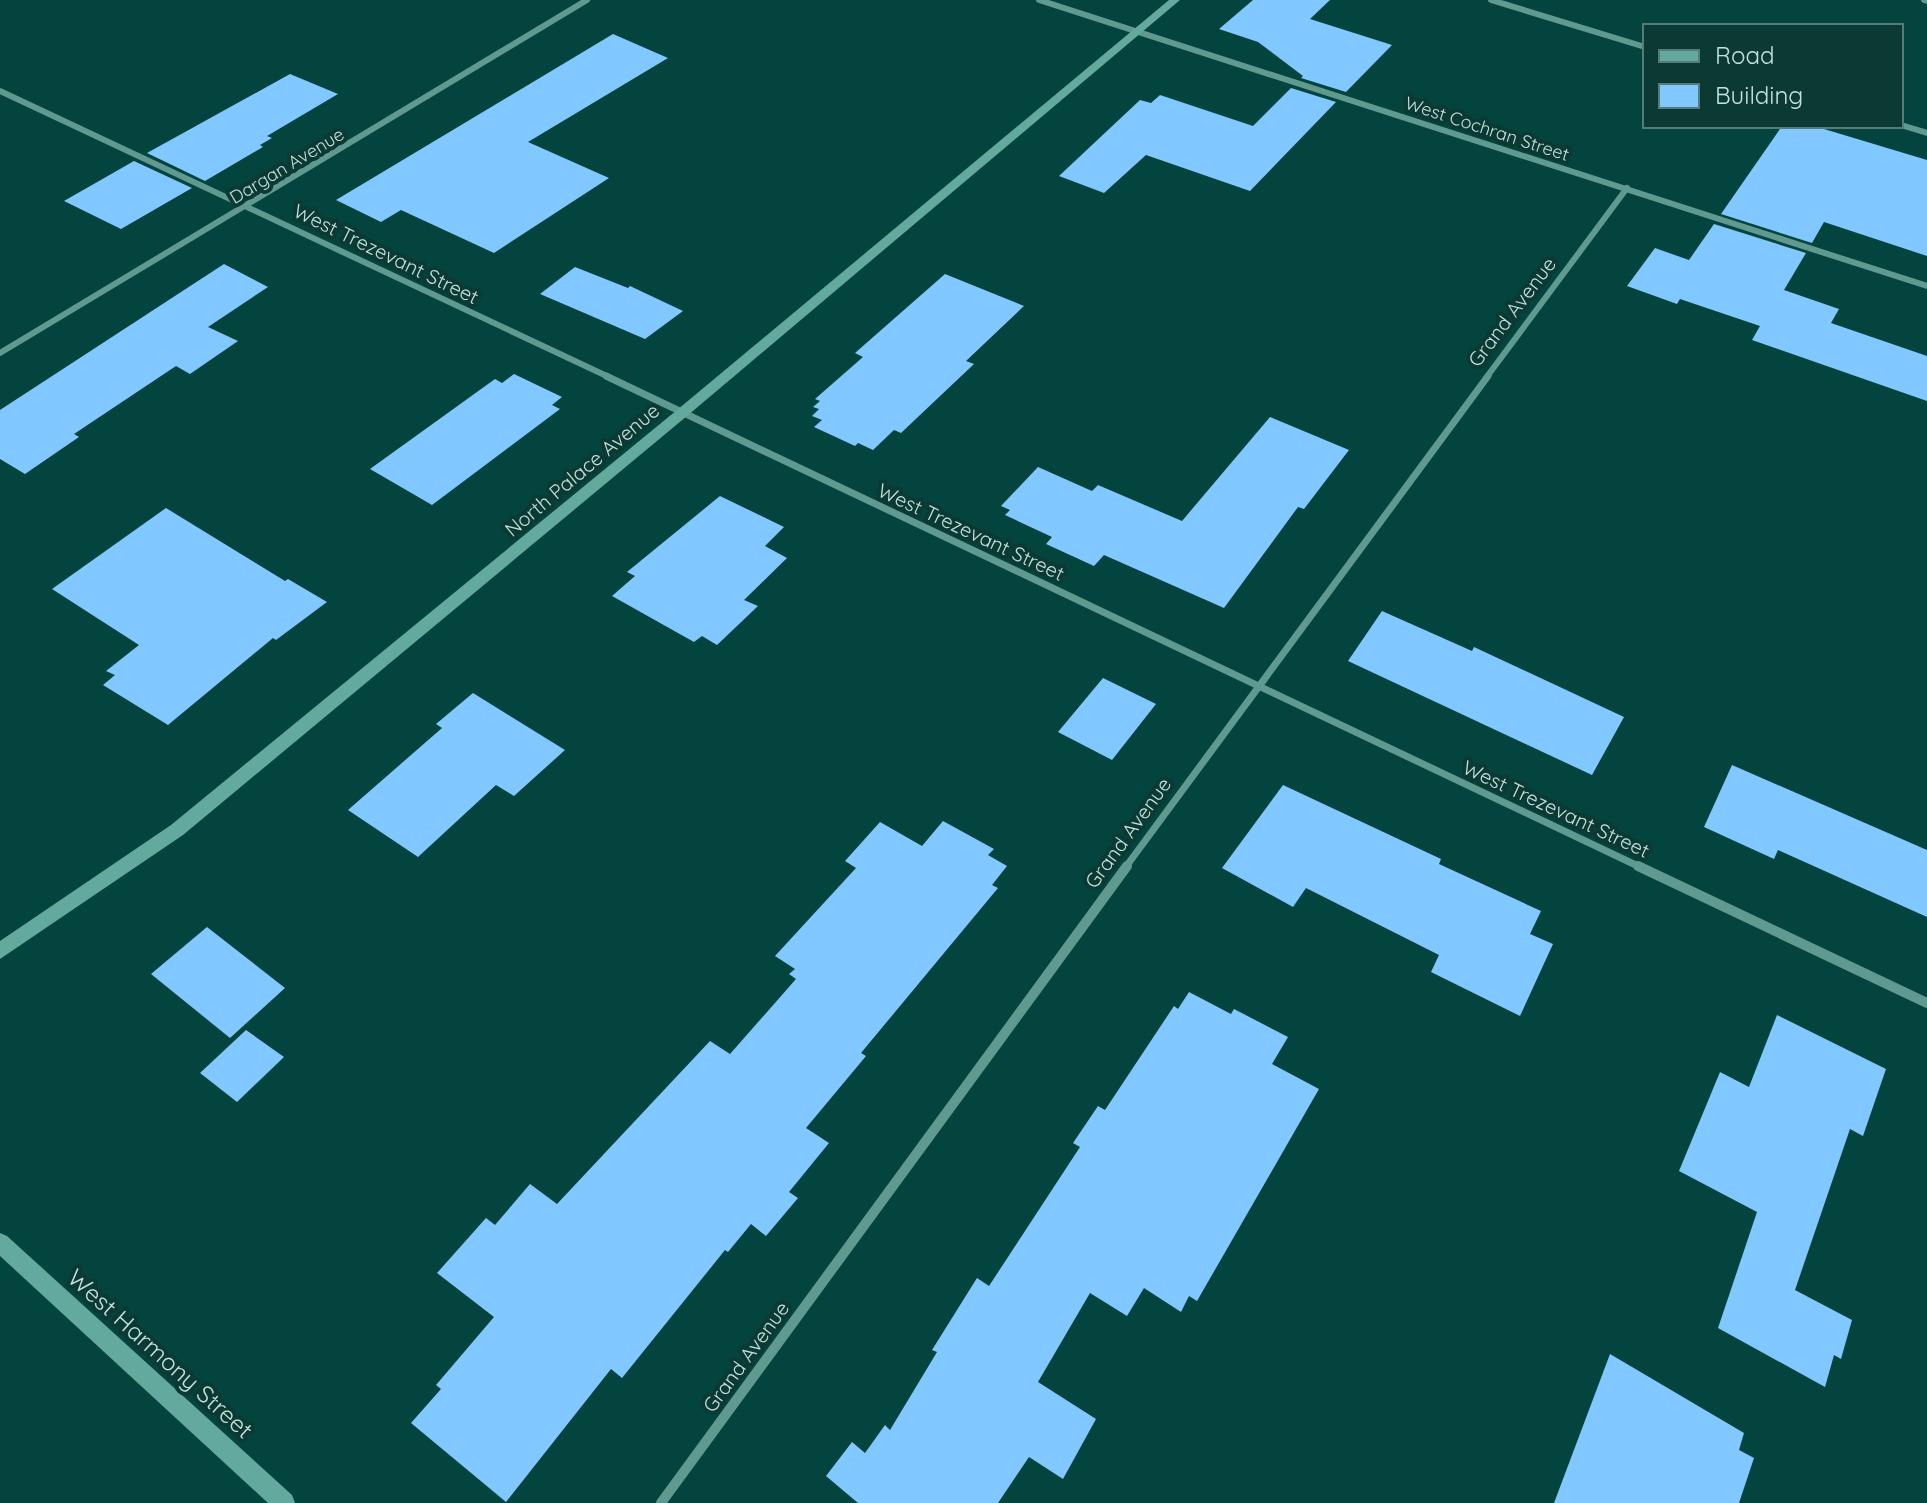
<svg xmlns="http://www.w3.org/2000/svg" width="1927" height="1503" viewBox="0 0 1927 1503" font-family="Quicksand,sans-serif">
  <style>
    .building { fill: #80c8ff }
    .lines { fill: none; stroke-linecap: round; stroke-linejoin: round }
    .street-far2 { stroke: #60998f; stroke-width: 6 }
    .street-far1 { stroke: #60998f; stroke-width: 7 }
    .street { stroke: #60998f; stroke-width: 10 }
    .secondary { fill: #63a99e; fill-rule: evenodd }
    .labels { text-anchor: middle; stroke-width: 8; stroke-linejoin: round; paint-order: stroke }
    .far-street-label { font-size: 18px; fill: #c4e0db; stroke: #0b3933 }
    .street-label { font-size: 20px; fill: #c4e0db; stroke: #0b3933 }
    .near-street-label { font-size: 24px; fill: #c4e0db; stroke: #0b3933 }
  </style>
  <rect width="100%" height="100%" fill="#03453e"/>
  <path class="building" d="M1253,0H1330L1310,19L1392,45L1346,92L1301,78L1303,76L1258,42L1219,29Z
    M613,34L668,58L528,142L609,178L494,253L401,210L381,222L336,200Z
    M290,74L338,94L267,136L272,138L260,145L263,147L205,181L147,153Z
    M1291,88L1336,102L1250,191L1146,155L1104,193L1059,176L1140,100L1151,103L1160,95L1253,126Z
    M1782,126H1814L1927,160V256L1824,222L1812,243L1721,214Z
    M134,161L192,188L121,229L64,201Z
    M1714,224L1806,253L1784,290L1839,309L1831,323L1927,356V401L1752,340L1760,326L1680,299L1677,304L1627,286L1655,248L1689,260Z
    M224,264L268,287L208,327L238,341L190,374L176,366L74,434L79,437L25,474L0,459V410Z
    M575,267L628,288L630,286L683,311L645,339L540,294Z
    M945,274L1024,306L966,361L974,364L901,433L894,430L873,450L858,443L855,446L814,427L822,420L812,416L819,409L813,407L820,401L815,399L863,357L855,353Z
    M514,374L562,397L552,405L560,409L432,505L370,469L495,379L502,383Z
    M1270,417L1349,450L1304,509L1298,507L1224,608L1104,555L1094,566L1046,544L1052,537L1005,515L1010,510L1001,506L1038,467L1092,491L1098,485L1182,521Z
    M720,496L784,527L765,546L787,558L744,600L758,606L717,645L702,636L694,642L612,596L635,576L627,572Z
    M166,508L285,581L288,579L327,602L276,640L273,638L168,725L103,685L115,675L106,671L139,645L52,589Z
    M1382,611L1472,651L1474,647L1624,717L1592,775L1348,661Z
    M1103,678L1156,704L1112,760L1058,732Z
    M473,693L565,750L514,796L496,785L418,857L348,810L442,728L436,724Z
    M1732,765L1927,850V917L1778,850L1774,859L1704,827Z
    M1283,785L1441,859L1439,864L1541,911L1530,934L1553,944L1520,1016L1431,972L1439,955L1306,888L1293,907L1222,868Z
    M943,821L994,849L988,855L1007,866L992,885L998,888L861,1053L866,1056L806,1128L829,1143L789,1192L798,1198L766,1236L751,1224L728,1252L725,1250L622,1378L611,1369L506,1502L411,1423L441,1389L436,1385L494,1317L437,1273L486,1218L495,1225L530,1184L557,1204L710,1041L730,1054L796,979L789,974L795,969L775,956L856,868L845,861L880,822L922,846Z
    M207,927L285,988L230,1038L151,974Z
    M1189,992L1231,1014L1234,1009L1288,1037L1272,1064L1319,1089L1197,1301L1189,1296L1181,1312L1144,1288L1127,1316L1090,1293L1038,1382L1096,1419L1063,1479L1029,1457L998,1503H858L826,1476L852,1442L865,1453L885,1425L890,1430L937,1352L932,1350L977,1278L989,1286L1080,1147L1073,1143L1098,1106L1105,1110L1174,1006L1178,1009Z
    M1777,1015L1886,1069L1863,1136L1850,1129L1795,1290L1852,1320L1841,1359L1834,1355L1825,1387L1718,1328L1757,1212L1679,1171L1720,1072L1749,1087Z
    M246,1030L284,1057L237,1102L200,1073Z
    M1610,1354L1744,1433L1739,1450L1754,1458L1739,1503H1554Z"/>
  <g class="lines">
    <path class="street-far2" d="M1039,0L1927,286
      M1491,0L1645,47
      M1924,0L1927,1
      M0,91L611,378
      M1901,125L1927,133
      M0,353L587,0
      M1486,378L1627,188"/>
    <path class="street-far1" d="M606,376L1642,868
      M1125,868L1488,376"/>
    <path class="street" d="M1638,866L1927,1003
      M661,1503L1127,866"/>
    <path class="secondary" d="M1169,0H1180L687,416L183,835L0,959V941L171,825L677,410Z
      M0,1233L7,1236L292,1495L295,1503H268L0,1256Z"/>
  </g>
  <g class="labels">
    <g class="far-street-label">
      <text transform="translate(1487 129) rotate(18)" y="6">West Cochran Street</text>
      <text transform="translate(287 166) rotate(-31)" y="6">Dargan Avenue</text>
    </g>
    <g class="street-label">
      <text transform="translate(386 254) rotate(26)" y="7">West Trezevant Street</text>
      <text transform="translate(1512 312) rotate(-53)" y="7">Grand Avenue</text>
      <text transform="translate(582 470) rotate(-40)" y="7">North Palace Avenue</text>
      <text transform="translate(971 532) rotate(25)" y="7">West Trezevant Street</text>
      <text transform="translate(1556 809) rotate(25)" y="7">West Trezevant Street</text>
      <text transform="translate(1128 833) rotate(-54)" y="7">Grand Avenue</text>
      <text transform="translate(746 1357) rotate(-54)" y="7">Grand Avenue</text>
    </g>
    <g class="near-street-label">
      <text transform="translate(160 1354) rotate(42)" y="8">West Harmony Street</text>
    </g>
  </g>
  <rect x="1643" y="24" width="260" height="104" fill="#0b3933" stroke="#557c76" stroke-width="2"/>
  <rect x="1659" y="50" width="40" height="12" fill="#63a99e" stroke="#557c76" stroke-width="2"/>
  <text x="1715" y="64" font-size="24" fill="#c4e0db">Road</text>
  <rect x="1659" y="84" width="40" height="24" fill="#80c8ff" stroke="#557c76" stroke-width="2"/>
  <text x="1715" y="104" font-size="24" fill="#c4e0db">Building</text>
</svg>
